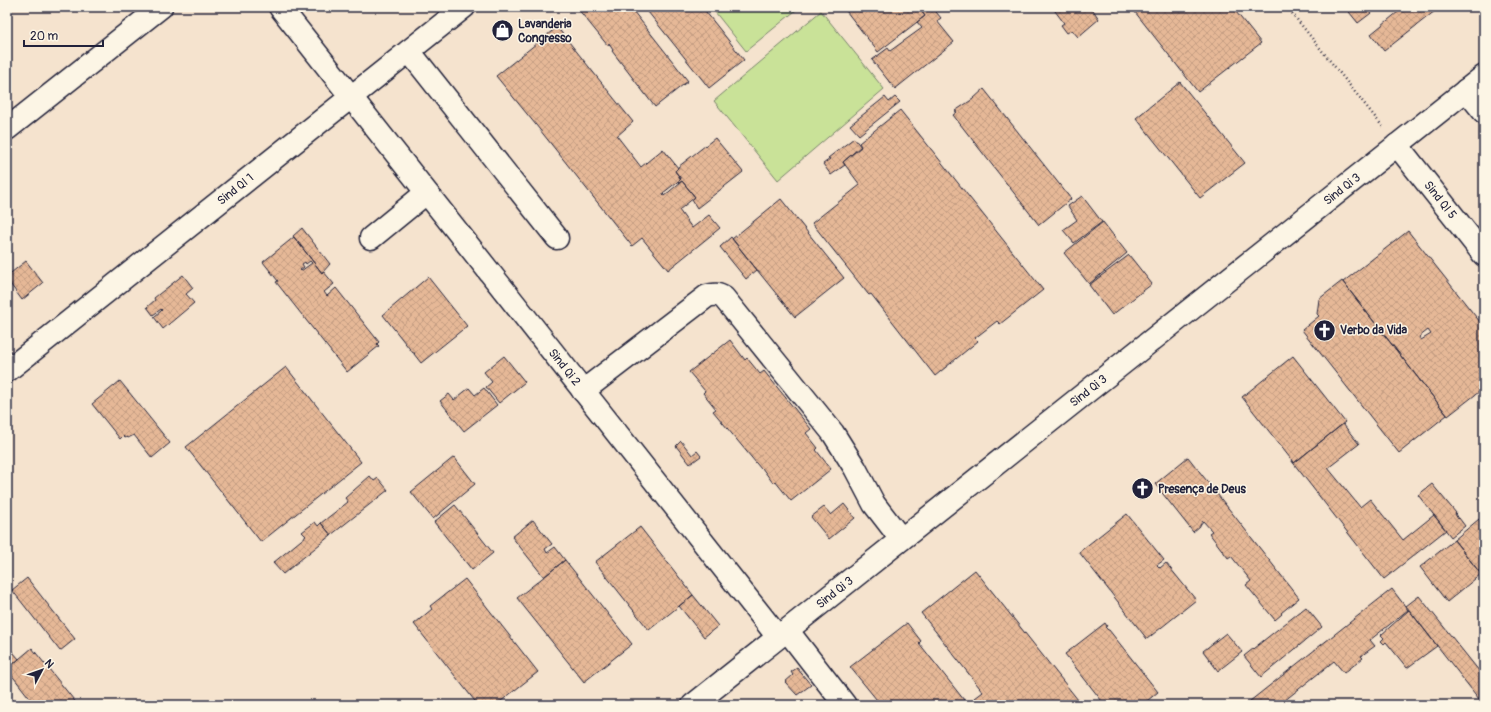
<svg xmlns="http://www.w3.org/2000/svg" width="1491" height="712" viewBox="0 0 1491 712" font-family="Pangolin,sans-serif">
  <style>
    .green { fill: #c9e298; stroke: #76826a }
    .building { fill: url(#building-cross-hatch); stroke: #22223b; fill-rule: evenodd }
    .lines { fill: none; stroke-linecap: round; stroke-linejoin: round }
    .minor-casing { stroke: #22223b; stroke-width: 25 }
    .path { stroke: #22223b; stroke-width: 2.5; stroke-dasharray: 1 3; stroke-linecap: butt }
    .minor { stroke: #fcf5e5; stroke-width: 22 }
    .labels { text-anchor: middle; stroke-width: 3; stroke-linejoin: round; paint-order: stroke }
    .poi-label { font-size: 12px; font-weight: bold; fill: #22223b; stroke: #fcf5e5; text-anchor: start }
    .street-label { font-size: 12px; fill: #22223b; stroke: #fcf5e5 }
  </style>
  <defs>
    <pattern id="building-cross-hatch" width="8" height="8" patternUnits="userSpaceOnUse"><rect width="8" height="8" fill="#e6b897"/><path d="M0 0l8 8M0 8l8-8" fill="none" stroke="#c59e83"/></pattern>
  </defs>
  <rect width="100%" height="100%" fill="#f5e3ce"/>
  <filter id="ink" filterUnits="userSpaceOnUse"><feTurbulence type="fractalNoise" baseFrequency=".025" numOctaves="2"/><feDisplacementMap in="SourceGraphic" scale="8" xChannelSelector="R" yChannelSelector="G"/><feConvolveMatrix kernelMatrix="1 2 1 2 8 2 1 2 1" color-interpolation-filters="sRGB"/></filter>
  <g filter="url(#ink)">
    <path class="green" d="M711,7H800L746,51Z
      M821,11L884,89L778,180L714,101Z"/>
    <path class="building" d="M582,7H630L688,81L655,107L612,51L613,50L609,44L608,46L578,9Z
      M644,7H702L744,60L709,88Z
      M843,7H918L925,16L878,52Z
      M918,7H932L941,18L937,21L954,42L895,89L872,60L888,48L890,51L922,28L917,22L925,16Z
      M1052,7H1091L1099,19L1078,37L1072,30L1067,33L1061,25L1064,23Z
      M1131,7H1232L1261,43L1198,92Z
      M1345,7H1379L1358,23Z
      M1404,7H1440L1384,51L1371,34Z
      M557,27L633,122L617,136L641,167L663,149L678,168L675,171L681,179L663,193L664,196L682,181L695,197L679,210L692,228L709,215L720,228L668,270L642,238L632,246L536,125L496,76Z
      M1180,82L1245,163L1200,198L1136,118Z
      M984,89L1071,199L1039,225L953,115L957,112L955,111L973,99Z
      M885,97L889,102L895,97L900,102L859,135L850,125Z
      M900,110L1043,290L1000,324L997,321L975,338L978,341L935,376L871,294L869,295L868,294L812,223L860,185L843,162L861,146L859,143Z
      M715,138L743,172L697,208L692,200L695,197L682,181L679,183L678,182L681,179L675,171L678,168V167Z
      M854,138L861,147L843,162L845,165L831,175L823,164L830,159L828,158Z
      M1082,196L1102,222L1074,243L1063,230L1077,220L1068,206Z
      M781,199L844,278L795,317L732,239Z
      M1103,222L1127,253L1089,284L1064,253Z
      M302,228L330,264L322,273L293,236Z
      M1408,231L1484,327V388L1448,416L1343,282ZM1428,330L1431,334L1421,340L1419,337Z
      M294,237L322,273L323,271L334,284L324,292L327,296L336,288L379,342L377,344L379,346L347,372L276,282L278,281L263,262ZM310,261L312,263L301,271L300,270L304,267L302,264L305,262L306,264Z
      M731,237L757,270L746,279L720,247Z
      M1129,255L1152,284L1112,315L1089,285Z
      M26,261L43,283L22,300L8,281L9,280L7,276Z
      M183,275L193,288L186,294L194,303L163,329L154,317L162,310L161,309L153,315L147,307L155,300L154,298Z
      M428,277L467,326L421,363L414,354L415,353H413L383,315Z
      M1342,281L1447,415L1399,453L1302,330L1319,316L1317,314L1319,299Z
      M730,340L745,360L747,358L760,374L764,371L811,429L806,433L818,448L816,450L831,469L791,501L775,481L773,483L762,468L761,469L713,411L716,409L703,393L705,391L689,372Z
      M504,356L525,382L499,403L486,387L492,382L484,372Z
      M1293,356L1345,422L1294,463L1242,397Z
      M286,367L361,462L261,542L186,447Z
      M120,381L170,443L152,458L134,435L128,438L127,437L125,438L123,436L120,439L92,404Z
      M469,388L475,395L484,388L497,405L464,431L440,401L449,394L454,400Z
      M1343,424L1359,444L1328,468L1360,507L1370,499L1403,540L1434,515L1446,530L1384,579L1291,460L1292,459L1294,463Z
      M681,441L692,455L697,451L701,456L690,464L676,446Z
      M454,457L475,484L433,519L411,492Z
      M1188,457L1299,598L1281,613L1282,614L1275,620L1246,585L1251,581L1231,556L1228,558L1209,533L1212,531L1203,521L1200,525V526L1193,532L1155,484Z
      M370,476L374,481L378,478L388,490L331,535L321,523L348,502L345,498Z
      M1432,484L1456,513L1455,514L1458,519L1459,518L1465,526L1451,537L1418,495Z
      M844,504L855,518L829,539L811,517L824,507L831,515Z
      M455,505L493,553L472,570L434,522Z
      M1127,514L1164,560L1157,565L1160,568L1166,563L1196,600L1147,639L1079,552Z
      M1479,519L1484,526V578L1454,540Z
      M533,520L552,544L545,549L547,553L555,547L565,560L544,577L512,537Z
      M315,522L318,526L321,523L331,535L283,574L273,563L306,536L302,532Z
      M640,527L693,595L649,630L595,562Z
      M1454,540L1481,574L1447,602L1420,567Z
      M565,560L632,644L584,682L517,598Z
      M975,570L1082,705H981L975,698L983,692L921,613Z
      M27,578L75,639L60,651L12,590Z
      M465,579L538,672L496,705H478L414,624L432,609L430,606Z
      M1392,589L1408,610L1370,640L1375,646L1361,656L1363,658L1344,673L1334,661L1279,705H1245Z
      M693,595L718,626L704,637L679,606Z
      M1419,596L1484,677V695L1479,699L1406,606Z
      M1306,607L1322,627L1261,677L1244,656Z
      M1409,610L1437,646L1407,668L1386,642L1384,644L1381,641L1384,638L1381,635Z
      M907,623L921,641L919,643L968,705H881L850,667Z
      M1105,623L1107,626L1105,627L1108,630H1109L1158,692L1142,705H1105L1065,654Z
      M1226,633L1242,652L1218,671L1203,651Z
      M7,645L19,659L7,670Z
      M32,648L78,705H35L7,669Z
      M797,668L811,685L797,695L785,682L793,675L791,672Z"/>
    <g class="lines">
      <defs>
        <g id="minor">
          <path id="s1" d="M280,7L778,637"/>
          <path d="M409,51L557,238"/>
          <path d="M1466,90L1484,112"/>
          <path d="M7,129L161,7"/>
          <path id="s2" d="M1397,145L1484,255"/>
          <path d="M371,238L426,193"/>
          <path id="s3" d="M7,371L464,7"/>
          <path d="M583,391L707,296C714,294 718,294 724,298L833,433L855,468L874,504L901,539"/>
          <path d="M787,630L845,705"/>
          <path id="s4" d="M693,705L1484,76"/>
        </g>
      </defs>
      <use href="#minor" class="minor-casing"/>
      <path class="path" d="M1287,7L1383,127"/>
      <use href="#minor" class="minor"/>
    </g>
  </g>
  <defs>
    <symbol id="shop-disc" viewBox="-11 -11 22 22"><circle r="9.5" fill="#22223b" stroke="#fcf5e5"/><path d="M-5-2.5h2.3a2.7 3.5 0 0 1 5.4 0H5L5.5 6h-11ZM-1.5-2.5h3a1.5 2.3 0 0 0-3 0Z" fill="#fff"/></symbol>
    <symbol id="church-disc" viewBox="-11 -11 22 22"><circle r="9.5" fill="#22223b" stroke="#fcf5e5"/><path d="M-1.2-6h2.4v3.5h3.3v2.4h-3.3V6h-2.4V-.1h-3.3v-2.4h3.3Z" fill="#fff"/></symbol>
  </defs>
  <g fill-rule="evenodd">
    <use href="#shop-disc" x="490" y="18" width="25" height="25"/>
    <use href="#church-disc" x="1312" y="318" width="25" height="25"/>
    <use href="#church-disc" x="1130" y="476" width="25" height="25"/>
  </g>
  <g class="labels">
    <g class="poi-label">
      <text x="518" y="28">Lavanderia<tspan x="518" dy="14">Congresso</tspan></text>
      <text x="1340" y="334">Verbo da Vida</text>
      <text x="1158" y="493">Presença de Deus</text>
    </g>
    <g class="street-label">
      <text dy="4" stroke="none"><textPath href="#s3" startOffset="292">Sind QI 1</textPath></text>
      <text dy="4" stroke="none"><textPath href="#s4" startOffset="829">Sind Qi 3</textPath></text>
      <text dy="4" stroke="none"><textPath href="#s2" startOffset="70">Sind QI 5</textPath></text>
      <text dy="4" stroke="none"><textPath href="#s1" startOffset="459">Sind Qi 2</textPath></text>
      <text dy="4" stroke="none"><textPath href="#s4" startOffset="505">Sind Qi 3</textPath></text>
      <text dy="4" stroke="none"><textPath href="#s4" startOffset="181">Sind Qi 3</textPath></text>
    </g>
  </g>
  <rect width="1491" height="712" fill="none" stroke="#fcf5e5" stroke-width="24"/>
  <rect x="12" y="12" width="1467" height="688" fill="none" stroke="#22223b" stroke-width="1.5" filter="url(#ink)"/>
  <g transform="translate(42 670) rotate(49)" stroke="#fcf5e5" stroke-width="3" paint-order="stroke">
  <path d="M0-3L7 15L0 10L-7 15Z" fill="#22223b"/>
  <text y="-6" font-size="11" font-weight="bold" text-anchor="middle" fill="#22223b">N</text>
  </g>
  <path d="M24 40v6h79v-6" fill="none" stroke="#22223b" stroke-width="2"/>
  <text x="30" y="40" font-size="12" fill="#22223b" stroke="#fcf5e5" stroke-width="3" paint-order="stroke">20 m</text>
</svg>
